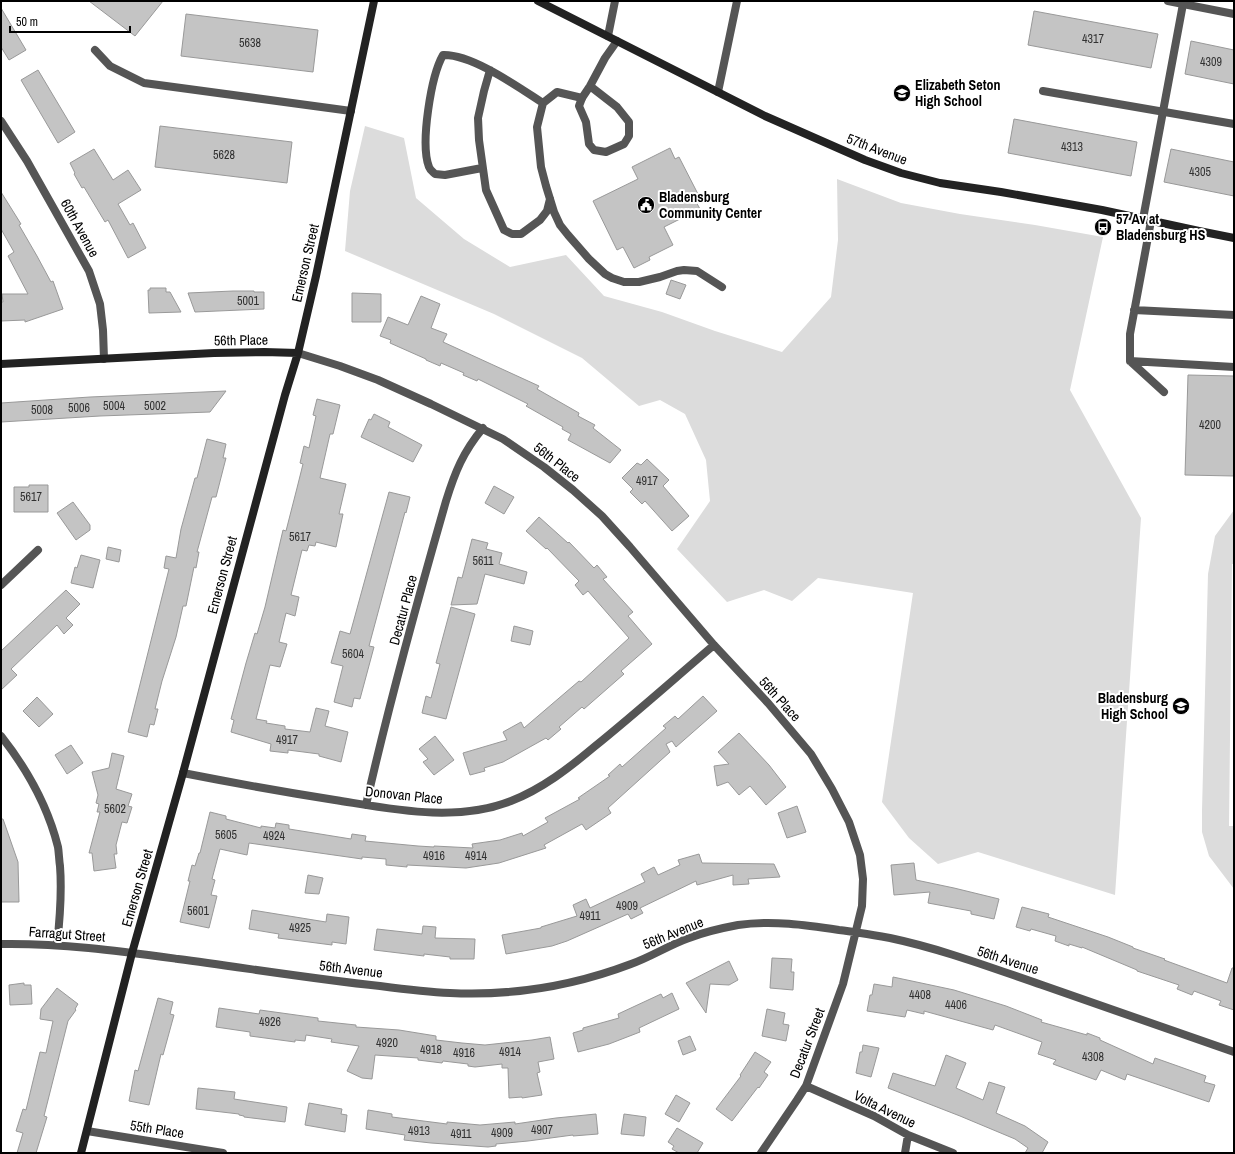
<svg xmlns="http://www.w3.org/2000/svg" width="1235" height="1154" viewBox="0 0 1235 1154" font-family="'Archivo Narrow',sans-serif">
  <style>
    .green { fill: #dcdcdc }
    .building { fill: #c4c4c4; stroke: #999 }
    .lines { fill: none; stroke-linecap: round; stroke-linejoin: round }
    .lane { stroke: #555; stroke-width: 8 }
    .street { stroke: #555; stroke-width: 8 }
    .secondary { stroke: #222; stroke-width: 8 }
    .labels { text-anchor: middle; stroke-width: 4; stroke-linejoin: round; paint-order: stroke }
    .number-label { font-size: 12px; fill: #313131 }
    .poi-label { font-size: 14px; font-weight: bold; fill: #000; stroke: #fff; text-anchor: start }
    .street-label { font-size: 14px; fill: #000; stroke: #fff }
  </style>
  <rect width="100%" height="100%" fill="#fff"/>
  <path class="green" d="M365,126L404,138L416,198L464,239L510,267L566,255L604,296L662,312L715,331L782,352L831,297L838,240L837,179L901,203L960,214L1035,225L1103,237L1070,390L1141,518L1115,895L978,852L938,864L909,838L882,802L913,593L818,578L792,601L764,590L727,602L677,549L710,501L706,460L685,414L660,400L639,406L582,358L494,314L345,251L350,191Z
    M1234,510V564H1232L1229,826H1234V889L1209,856L1202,832V811L1208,574L1215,536Z"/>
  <path class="building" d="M89,1H163L135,36Z
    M1,8L26,50L9,60L1,47Z
    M1034,11L1158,34L1151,68L1028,45Z
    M186,14L318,30L313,72L181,56Z
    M1191,41L1234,50V84L1185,74Z
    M38,70L75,132L58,143L21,80Z
    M1014,119L1137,142L1131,176L1008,153Z
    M160,126L292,142L287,183L155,167Z
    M670,148L675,159L679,157L699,196L694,198L700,209L664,227L673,245L649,257L650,260L634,268L623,247L617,250L593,201L638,179L632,167Z
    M94,149L113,180L128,170L141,190L118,204L130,225L133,223L146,248L128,258L108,220L105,222L84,187L82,188L74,174L75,173L70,163Z
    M1171,149L1234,162V196L1164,182Z
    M1,192L21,224L19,225L37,256L51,282L53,281L63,309L25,322V320L1,321V302H3L2,294H28L8,256L14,252L1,229Z
    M671,280L686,285L680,299L666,294Z
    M150,288H166V292H170L181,312L149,313L148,290H150Z
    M233,291H254V292H264V309L195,312L188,293Z
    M352,293L381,294V322H352Z
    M421,296L440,304L431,328L447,334L443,342L539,386L537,389L579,413L578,416L595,425L593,428L621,450L610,463L568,440L571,434L562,429L563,427L526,406L528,404L478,379L477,381L463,375L464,373L441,363L440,366L426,360V359L390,343L391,340L380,336L388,317L408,325Z
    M1188,375L1234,376V476L1185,475Z
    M226,391L210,412L100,416L1,422V403L90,397Z
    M317,399L340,405L333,434H330L320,478L346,484L339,514H343L336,547L316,542L315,546L309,545L307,551L302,550L291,595L299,597L295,616L286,613L279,642L287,644L280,667L270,665L256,719L267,721L266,723L285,726V729L310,732L316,708L329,711L325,726L348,732L341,762L319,756V754L288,750V753L270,751L271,744L231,732L234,720L231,719L246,663L255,633L257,634L265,607L283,530L286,531L297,488L303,464L300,463L304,446L309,448L316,416L313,415Z
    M374,414L390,422L388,427L422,445L413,462L361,437L369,419L371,420Z
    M207,439L226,444L223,458H226L216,497H212L197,552H199L196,568L194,567L186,606H183L176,637L162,681L155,709H158L154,725L150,724L147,737L128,732L169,569L164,568L166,556L176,558L181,529L195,478H197Z
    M647,459L669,480L663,486L689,516L672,531L645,501L642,504L630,492L633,489L622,478L637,463L641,465Z
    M29,485H48V512H14V487H29Z
    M494,486L514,497L504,514L485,503Z
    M389,492L410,497L406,513L405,512L369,646L374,647L360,699L354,698L352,707L334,702L343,666L331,663L340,631L350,634Z
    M73,502L90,525V530L76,540L57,513Z
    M539,517L568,543L569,542L594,568L597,565L607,577L603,579L633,612L628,616L652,644L621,671L624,674L584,709L582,707L559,727L561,729L548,740L546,738L503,762L484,768L485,771L470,775L463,753L507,740L503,732L521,722L524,728L579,681L581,682L629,638L588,591L583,595L575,585L579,581L547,548L546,549L526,531Z
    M472,539L488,543L486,549L502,553L499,564L527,572L524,584L485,574L477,604L451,605L458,577L462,578Z
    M108,547L121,550L119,562L106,559Z
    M81,555L100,560L93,588L71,583L75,567L77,568Z
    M66,590L80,604L66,618L73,625L64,634L57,625L11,669L17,675L1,690V651Z
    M451,607L475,614L446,719L422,713L426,696L431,698L440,664L436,663Z
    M514,626L533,631L530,645L511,641Z
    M703,696L717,711L676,747L672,741L666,744L670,752L608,808L611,813L586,830L582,824L544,845L546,848L499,863L466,868L407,865V867L386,865V859L362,857V859L249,843L247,855L220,849L212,879L215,880L211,895L217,896L209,928L180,922L190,881H188L192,865L195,866L199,853H200L210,812L226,816V819L261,828V826L275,828L276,823L289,825V829L351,839L352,834L366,836L365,841L418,846L434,847V846L473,848L472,844L500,840L522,833L523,836L548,822L545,818L580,799L578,798L610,776L608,775L620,764L622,767L666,728L663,726L675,716L678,719Z
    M37,697L53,714L39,727L23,711Z
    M739,733L769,765L786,787L766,805L750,786L739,795L728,782L717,786L714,766L729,764L718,752Z
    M435,736L454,760L434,775L423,762L428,759L419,749Z
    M71,745L83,763L67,774L55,755Z
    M112,753L124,756L116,789L132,794L128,806L132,807L127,823L122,822L116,845L117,854H114L116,868L94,871L92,853H89L100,812H97L99,804L96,803L98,795L92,772L109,768Z
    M797,806L806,832L787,838L778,813Z
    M1,819H3L18,862L19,902H1Z
    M699,854L702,863L774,864L780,877L748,879L749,884L733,885V875L697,885L696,881L640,908L643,913L631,919L628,914L567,941L552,946L506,954L502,935L541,928V927L577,916L573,905L586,899L590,908L645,882L641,874L654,867L658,875L680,865L678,860Z
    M914,863L916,880L954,888L999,899L994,919L971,914V911L928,903L930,892L894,895L891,865Z
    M308,875L323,878L319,894L305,893Z
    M1022,907L1049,914L1048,917L1108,937L1133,947V948L1162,958L1165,959L1164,960L1227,983L1232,968H1234V1010L1219,1005L1221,1001L1194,991L1192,995L1177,989L1179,985L1137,971V970L1082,947V948L1069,944V946L1055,941L1056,936L1031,929L1030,931L1016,927Z
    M252,910L326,922L327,914L349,917L346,944L332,942V945L278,938L279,934L249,929Z
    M423,926L436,927L435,938L475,939L474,959H450V957L424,954V956L374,950L377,929L422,934Z
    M772,958L792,959L791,972H794L793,990L770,988Z
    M729,961L738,980L729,985L710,984L706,1013L686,983Z
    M893,977L954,990L1006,1006L1042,1020L1041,1022L1087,1035V1033L1100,1038V1040L1153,1064L1155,1058L1206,1076L1204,1082L1215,1085L1209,1102L1127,1074L1125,1080L1101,1070L1096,1080L1053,1064L1056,1060L1038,1054L1042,1042L995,1025L993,1030L924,1011V1014L907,1010L905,1017L867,1011L870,995H872L874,984L892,987Z
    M24,983V985H31L32,1004L10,1005L9,985Z
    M57,988L78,1004L75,1009L76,1010L68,1021L44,1116L47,1117L36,1153H17L23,1133L16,1131L23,1109L26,1110L40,1052L46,1053L53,1021L40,1019L41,1009Z
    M672,993L679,1009L639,1028L640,1032L609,1044L578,1052L573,1033L583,1030V1028L619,1018L618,1014L661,994L663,998Z
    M158,998L173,1002L170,1014L174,1015L163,1055L161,1054L149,1105L129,1101L135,1070L138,1071Z
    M219,1008L259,1014L260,1010L296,1015L318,1018V1021L356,1025V1027L399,1030L436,1036V1040L462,1043L485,1045L532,1040L550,1037L554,1059L538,1062L540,1072L537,1073L542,1095L522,1098V1097L509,1098L508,1068H502V1064L475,1067L468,1066V1064L443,1061L442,1063L418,1060V1058L375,1055L372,1079L362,1078L347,1071L359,1046L331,1042L332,1039L306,1035L305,1041L295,1040V1042L250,1036V1032L216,1027Z
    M767,1009L785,1013L783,1024L789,1025L786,1041L762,1036Z
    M690,1036L696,1050L683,1055L678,1041Z
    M863,1045L879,1048L871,1077L856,1073L860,1052H862Z
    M755,1052L771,1062L764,1072L768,1075L759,1088L758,1087L732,1121L716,1109L741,1076L740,1075Z
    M946,1055L966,1063L956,1088L983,1100L989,1082L1005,1087L996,1113L1025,1126L1048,1142L1042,1153H1025L1028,1148L1015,1139L960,1116L888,1088L893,1073L935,1086Z
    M198,1088L235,1092L234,1099L287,1107L285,1122L244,1117V1116L239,1115V1114L196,1109Z
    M676,1095L690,1103L679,1122L665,1114Z
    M309,1103L342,1109L341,1114L347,1115L345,1132L305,1125Z
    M368,1110L392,1114V1117L447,1124V1122L480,1125L515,1122V1124L556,1118L596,1114L598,1134L573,1136V1135L528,1141L496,1144V1146L488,1147L431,1143L404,1140L405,1135L366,1129Z
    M624,1114L646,1117L644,1136L621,1134Z
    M677,1128L703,1143L697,1153H679L672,1149L674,1146L668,1142Z"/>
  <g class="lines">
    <path class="lane" d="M95,50L110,66L144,83L351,111
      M490,70L484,91L478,118L479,140L486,190L504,230L512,234H521L540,220L547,211L550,199
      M582,98L557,92L543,103L537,127L541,167L546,186L554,212L560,225L568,235L589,259L605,274L612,278L624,282H639L660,277L677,271L684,270L697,271L722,287
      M482,168L445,175L435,174C433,172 430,170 429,167C420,144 431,76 443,55C472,54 518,87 543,103
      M1143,219L1183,4
      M1151,221L1130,334V361L1164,392
      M1134,310L1234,315
      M1130,361L1234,367"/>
    <path class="street" d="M1168,1L1234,14
      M608,36L615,1
      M590,86L617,107L629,122V136L624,144L606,152L594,150L589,144L586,122L579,106L582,98L590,86L605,58L617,41
      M1043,91L1234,124
      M718,92L737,1
      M1,121L27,161L89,271L100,304L103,330L104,359
      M298,353L340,366L378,380L431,404L503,439L544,467L573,490L602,516L630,547L714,645L768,703L811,754L832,789L849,822L860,855L863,879L862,906L843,984L806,1086L797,1100L761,1153
      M1,585L38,550
      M1,736C27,769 48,807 58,847C59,853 59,860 60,866C62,892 60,918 57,945
      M183,773C234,783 284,792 335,800C392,809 455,823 511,801C542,789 569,768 594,747C635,714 674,679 714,645
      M366,805C389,703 417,602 446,501C455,472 463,452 483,428
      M1,944C61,943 119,951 178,959C246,968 313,979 380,986C403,989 427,992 450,993C512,996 573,986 631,964C651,957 669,945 689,938C704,932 722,928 738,925C772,920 806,925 839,930C856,932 873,935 890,938C942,949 992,968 1042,985C1106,1007 1170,1030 1234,1052
      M806,1086L874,1116L908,1135L953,1153
      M87,1131L223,1153
      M905,1153L908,1135"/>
    <path class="secondary" d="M538,1L765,116L865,160L901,173L940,183L1001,192L1102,210L1199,231L1234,238
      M1,364L214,353L264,352L298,353
      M81,1153L132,953L183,773L285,395L298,353L316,276L374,1"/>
  </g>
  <defs>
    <symbol id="school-disc" viewBox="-11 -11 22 22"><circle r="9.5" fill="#000" stroke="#fff"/><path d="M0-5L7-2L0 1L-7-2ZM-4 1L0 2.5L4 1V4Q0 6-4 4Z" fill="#fff"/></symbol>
    <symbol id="civic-disc" viewBox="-11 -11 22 22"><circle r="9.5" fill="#000" stroke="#fff"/><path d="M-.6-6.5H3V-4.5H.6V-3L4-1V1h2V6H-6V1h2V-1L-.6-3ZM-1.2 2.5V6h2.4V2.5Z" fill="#fff"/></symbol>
    <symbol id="bus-disc" viewBox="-11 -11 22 22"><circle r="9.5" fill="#000" stroke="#fff"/><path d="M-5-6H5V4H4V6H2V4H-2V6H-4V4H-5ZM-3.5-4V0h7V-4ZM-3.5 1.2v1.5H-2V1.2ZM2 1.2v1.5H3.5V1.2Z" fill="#fff"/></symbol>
  </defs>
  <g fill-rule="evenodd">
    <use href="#school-disc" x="892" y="83" width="20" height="20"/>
    <use href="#civic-disc" x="636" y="195" width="20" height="20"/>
    <use href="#bus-disc" x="1093" y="217" width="20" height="20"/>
    <use href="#school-disc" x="1171" y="696" width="20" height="20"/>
  </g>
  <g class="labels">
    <g class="number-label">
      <text x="1093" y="43">4317</text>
      <text x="250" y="47">5638</text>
      <text x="1211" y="66">4309</text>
      <text x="1072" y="151">4313</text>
      <text x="224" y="159">5628</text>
      <text x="1200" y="176">4305</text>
      <text x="248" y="305">5001</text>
      <text x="114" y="410">5004</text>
      <text x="155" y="410">5002</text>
      <text x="79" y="412">5006</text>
      <text x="42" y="414">5008</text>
      <text x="1210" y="429">4200</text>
      <text x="647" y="485">4917</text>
      <text x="31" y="501">5617</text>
      <text x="300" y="541">5617</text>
      <text x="483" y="565">5611</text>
      <text x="353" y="658">5604</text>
      <text x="287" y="744">4917</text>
      <text x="115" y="813">5602</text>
      <text x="226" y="839">5605</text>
      <text x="274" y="840">4924</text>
      <text x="434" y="860">4916</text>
      <text x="476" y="860">4914</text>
      <text x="627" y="910">4909</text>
      <text x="198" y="915">5601</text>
      <text x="590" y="920">4911</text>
      <text x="300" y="932">4925</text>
      <text x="920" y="999">4408</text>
      <text x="956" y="1009">4406</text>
      <text x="270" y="1026">4926</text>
      <text x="387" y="1047">4920</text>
      <text x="431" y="1054">4918</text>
      <text x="510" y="1056">4914</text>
      <text x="464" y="1057">4916</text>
      <text x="1093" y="1061">4308</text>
      <text x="542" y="1134">4907</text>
      <text x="419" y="1135">4913</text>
      <text x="502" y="1137">4909</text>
      <text x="461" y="1138">4911</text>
    </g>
    <g class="poi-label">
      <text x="915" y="90">Elizabeth Seton<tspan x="915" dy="16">High School</tspan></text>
      <text x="659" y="202">Bladensburg<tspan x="659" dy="16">Community Center</tspan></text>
      <text x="1116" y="224">57 Av at<tspan x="1116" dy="16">Bladensburg HS</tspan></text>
      <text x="1168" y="703" text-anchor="end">Bladensburg<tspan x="1168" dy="16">High School</tspan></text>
    </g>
    <g class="street-label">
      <text transform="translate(877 149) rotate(21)" y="5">57th Avenue</text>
      <text transform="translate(80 228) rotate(61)" y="5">60th Avenue</text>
      <text transform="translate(305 263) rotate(-77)" y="5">Emerson Street</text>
      <text transform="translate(241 340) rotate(-1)" y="5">56th Place</text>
      <text transform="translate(557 462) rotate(38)" y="5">56th Place</text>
      <text transform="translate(222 575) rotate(-75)" y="5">Emerson Street</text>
      <text transform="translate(403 610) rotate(-75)" y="5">Decatur Place</text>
      <text transform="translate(780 699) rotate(48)" y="5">56th Place</text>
      <text transform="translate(404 795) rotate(6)" y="5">Donovan Place</text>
      <text transform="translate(137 888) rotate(-74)" y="5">Emerson Street</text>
      <text transform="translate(673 933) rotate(-22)" y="5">56th Avenue</text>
      <text transform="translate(67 934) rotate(4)" y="5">Farragut Street</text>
      <text transform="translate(1008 960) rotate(18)" y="5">56th Avenue</text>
      <text transform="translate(351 969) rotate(7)" y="5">56th Avenue</text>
      <text transform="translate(807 1043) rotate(-69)" y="5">Decatur Street</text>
      <text transform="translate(885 1109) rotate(26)" y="5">Volta Avenue</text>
      <text transform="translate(157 1129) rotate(9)" y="5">55th Place</text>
    </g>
  </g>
  <rect width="1235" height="1154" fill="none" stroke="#000000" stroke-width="4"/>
  <path d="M10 26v6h120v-6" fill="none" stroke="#000000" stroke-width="2"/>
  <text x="16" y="26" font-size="12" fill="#000000" stroke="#ffffff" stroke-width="3" paint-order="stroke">50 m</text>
</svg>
